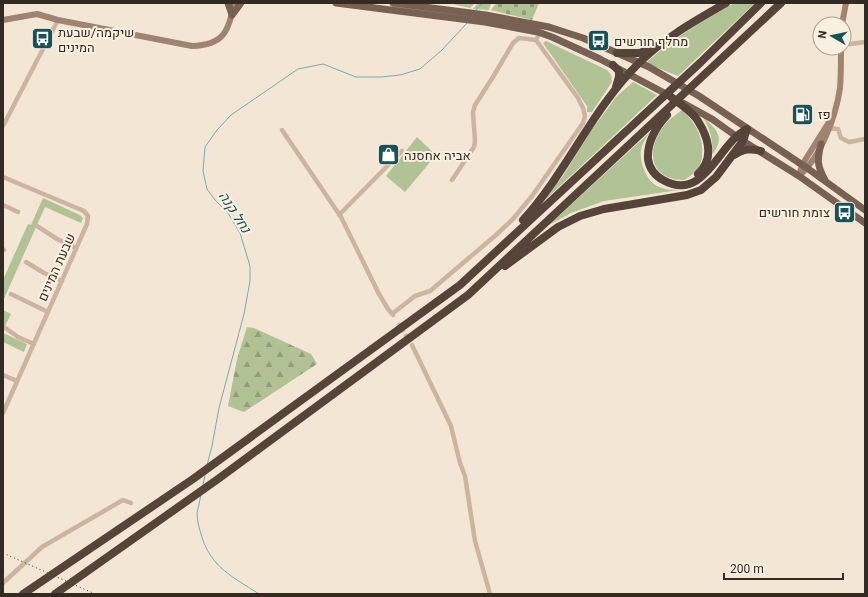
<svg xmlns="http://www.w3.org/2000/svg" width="868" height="597" viewBox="0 0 868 597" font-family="Roboto,Heebo,sans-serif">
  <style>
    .green { fill: #b1c294 }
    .forest { fill: url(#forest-firs) }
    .cemetery { fill: url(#cemetery-stones) }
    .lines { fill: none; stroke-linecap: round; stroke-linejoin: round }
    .stream { stroke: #71adb2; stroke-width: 1 }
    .street-tunnel { stroke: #cdc0b2; stroke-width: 4.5; stroke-dasharray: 4.5 2; stroke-linecap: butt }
    .street { stroke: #cbb5a0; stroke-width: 4.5 }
    .secondary { stroke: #9f8471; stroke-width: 6 }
    .primary { stroke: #786153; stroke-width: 7 }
    .highway { stroke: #56443a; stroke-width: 8 }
    .rail { stroke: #342a24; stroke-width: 1; stroke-dasharray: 1 3; stroke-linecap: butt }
    .labels { text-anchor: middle; stroke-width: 4; stroke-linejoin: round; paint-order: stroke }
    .poi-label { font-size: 13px; fill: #342a24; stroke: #faf0e1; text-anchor: start }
    .street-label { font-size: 13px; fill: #342a24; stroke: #faf0e1 }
    .water-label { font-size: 14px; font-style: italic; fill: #165259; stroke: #faf0e1 }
  </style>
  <defs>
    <pattern id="forest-firs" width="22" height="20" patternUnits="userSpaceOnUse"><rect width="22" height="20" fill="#b1c294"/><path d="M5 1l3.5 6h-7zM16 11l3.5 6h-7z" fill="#919e79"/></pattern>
    <pattern id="cemetery-stones" width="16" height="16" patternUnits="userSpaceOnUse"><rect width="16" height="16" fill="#b1c294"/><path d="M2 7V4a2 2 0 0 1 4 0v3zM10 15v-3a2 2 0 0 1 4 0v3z" fill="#919e79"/></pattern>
  </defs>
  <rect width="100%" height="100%" fill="#f3e6d5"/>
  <path class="green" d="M448,3H475L470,8Z
    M478,3H491L489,10L473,9Z
    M734,3H755L678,76L646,63C673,38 703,21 734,3Z
    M546,41L607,70L611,75L612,82L592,112H587V106L543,43Z
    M633,82L657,95L530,214L563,176L589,134L616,97Z
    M682,110C695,122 704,137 702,155C702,160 700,166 697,170C693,174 689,177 684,180C646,179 646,146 667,122C671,118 677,114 682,110Z
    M703,117C717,130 725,136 713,154C712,138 711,131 703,117Z
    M650,132C647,136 644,141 642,146C638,158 644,176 654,184C660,189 671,190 679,190L604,201L571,213L549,225Z
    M417,137L436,155L405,192L386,176Z
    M43,198L80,215L83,218L81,223L45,207L3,301V280L28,224L31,225Z
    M3,310L11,314L3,330Z
    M3,333L27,344L24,352L3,342Z"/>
  <path class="forest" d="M247,327L254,328L311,354L317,364L244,412L228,406L237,359Z"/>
  <path class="cemetery" d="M496,3H539L532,20L491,10Z"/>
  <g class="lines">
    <path class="stream" d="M476,10L482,3
      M207,465L212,446L219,408L244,314L250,281V266L240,233L228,213L215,200L207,189L203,171L205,147L217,130L231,115L298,69L323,64L356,77H381L400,75L420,69L442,50L467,23
      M203,484L205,476
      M201,495C200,501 198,507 197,513C197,520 199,528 201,534C210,567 233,577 259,594"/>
    <path class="street-tunnel" d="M398,323L409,340"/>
    <path class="street" d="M850,44L865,42
      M3,126L58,20
      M826,128L838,129L841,138L849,142L865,139
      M282,130L341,217L379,294L388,309L393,315
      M3,177L84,211L88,216L87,224L3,413
      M452,180L474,147L475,141L473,112L475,105L493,77L513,43L519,38L536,40L540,33
      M3,205L18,212
      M339,215L402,151
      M37,226L57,239L76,248
      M3,249L4,250
      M26,262L44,273L62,281
      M11,294L48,312
      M392,314L415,296L430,291L496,235L513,219L532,196L583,123L585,116L583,108L578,98L536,40
      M4,327L18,337L34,344
      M412,345L451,426L460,463L465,476L475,541L490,594
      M3,375L17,381
      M3,583L42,547L123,500L131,503"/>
    <path class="secondary" d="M3,20L37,14L58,20L192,46C223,45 229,32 234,3
      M842,24L846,3
      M799,176C821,157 836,116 840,88C841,75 841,61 841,48
      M799,176L802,165L829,122"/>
    <path class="primary" d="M228,3L232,15
      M336,3L485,22L538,32L552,37L600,59L670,96
      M393,3L486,15L549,27L583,38L649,67L699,96L807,168L865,210
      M232,15L241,3
      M683,103L712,119L743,141L799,176L865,223
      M821,144C817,159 817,166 825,180"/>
    <path class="highway" d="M617,53H640L654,46
      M613,65L619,71V77L616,87
      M671,97C679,103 689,110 695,117C698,120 700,125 702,128C710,144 712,161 698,174
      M667,115C656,127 647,142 648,159C649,168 655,176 663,180C700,201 716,154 737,136C740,133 744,131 747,129
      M734,155C744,149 750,148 761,151
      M523,220C567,172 592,109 639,63C664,38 695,21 726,3
      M505,266L558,227L580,216L604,209L687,195L701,190L716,177L743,141L747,129
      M23,594L193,479L460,285L701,62L761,3
      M55,594L218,479L468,295L781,3"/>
    <path class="rail" d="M3,553L95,594"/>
  </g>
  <defs>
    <symbol id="bus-square" viewBox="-11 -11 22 22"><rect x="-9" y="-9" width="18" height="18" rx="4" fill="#165259" stroke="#faf0e1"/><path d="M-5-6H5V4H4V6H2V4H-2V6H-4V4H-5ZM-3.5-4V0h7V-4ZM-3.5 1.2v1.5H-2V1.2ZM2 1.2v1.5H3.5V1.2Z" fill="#fff"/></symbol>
    <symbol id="fuel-square" viewBox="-11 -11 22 22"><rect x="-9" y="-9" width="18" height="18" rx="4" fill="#165259" stroke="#faf0e1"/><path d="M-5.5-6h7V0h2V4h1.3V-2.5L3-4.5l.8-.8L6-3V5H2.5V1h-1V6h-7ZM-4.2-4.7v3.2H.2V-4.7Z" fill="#fff"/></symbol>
    <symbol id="shop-square" viewBox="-11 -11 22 22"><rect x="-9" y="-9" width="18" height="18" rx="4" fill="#165259" stroke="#faf0e1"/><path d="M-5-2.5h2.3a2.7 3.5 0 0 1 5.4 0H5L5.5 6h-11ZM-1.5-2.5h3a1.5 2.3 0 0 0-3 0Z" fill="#fff"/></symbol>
  </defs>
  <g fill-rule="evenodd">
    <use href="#bus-square" x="30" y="26" width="25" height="25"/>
    <use href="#bus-square" x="586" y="28" width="25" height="25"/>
    <use href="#fuel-square" x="790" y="102" width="25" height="25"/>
    <use href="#shop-square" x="376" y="142" width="25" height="25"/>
    <use href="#bus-square" x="832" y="200" width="25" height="25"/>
  </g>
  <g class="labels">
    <g class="poi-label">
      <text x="58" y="37">שיקמה/שבעת<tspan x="58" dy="15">המינים</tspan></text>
      <text x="614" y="46">מחלף חורשים</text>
      <text x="818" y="119">פז</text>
      <text x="404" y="160">אביה אחסנה</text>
      <text x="830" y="217" text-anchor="end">צומת חורשים</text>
    </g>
    <g class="street-label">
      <text transform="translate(56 267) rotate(-66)" y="5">שבעת המינים</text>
    </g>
    <g class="water-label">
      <text transform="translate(235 212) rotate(57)" y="5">נחל קנה</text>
    </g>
  </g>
  <rect width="868" height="597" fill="none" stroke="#342a24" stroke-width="8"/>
  <g transform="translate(832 36) rotate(279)"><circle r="19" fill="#faf0e1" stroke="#aba195"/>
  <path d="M0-3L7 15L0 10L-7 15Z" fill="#165259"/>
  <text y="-6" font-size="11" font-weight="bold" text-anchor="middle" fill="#342a24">N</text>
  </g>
  <path d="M724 573v6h119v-6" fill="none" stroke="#342a24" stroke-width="2"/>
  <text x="730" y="573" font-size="12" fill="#342a24" stroke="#faf0e1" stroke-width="3" paint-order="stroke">200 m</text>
</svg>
